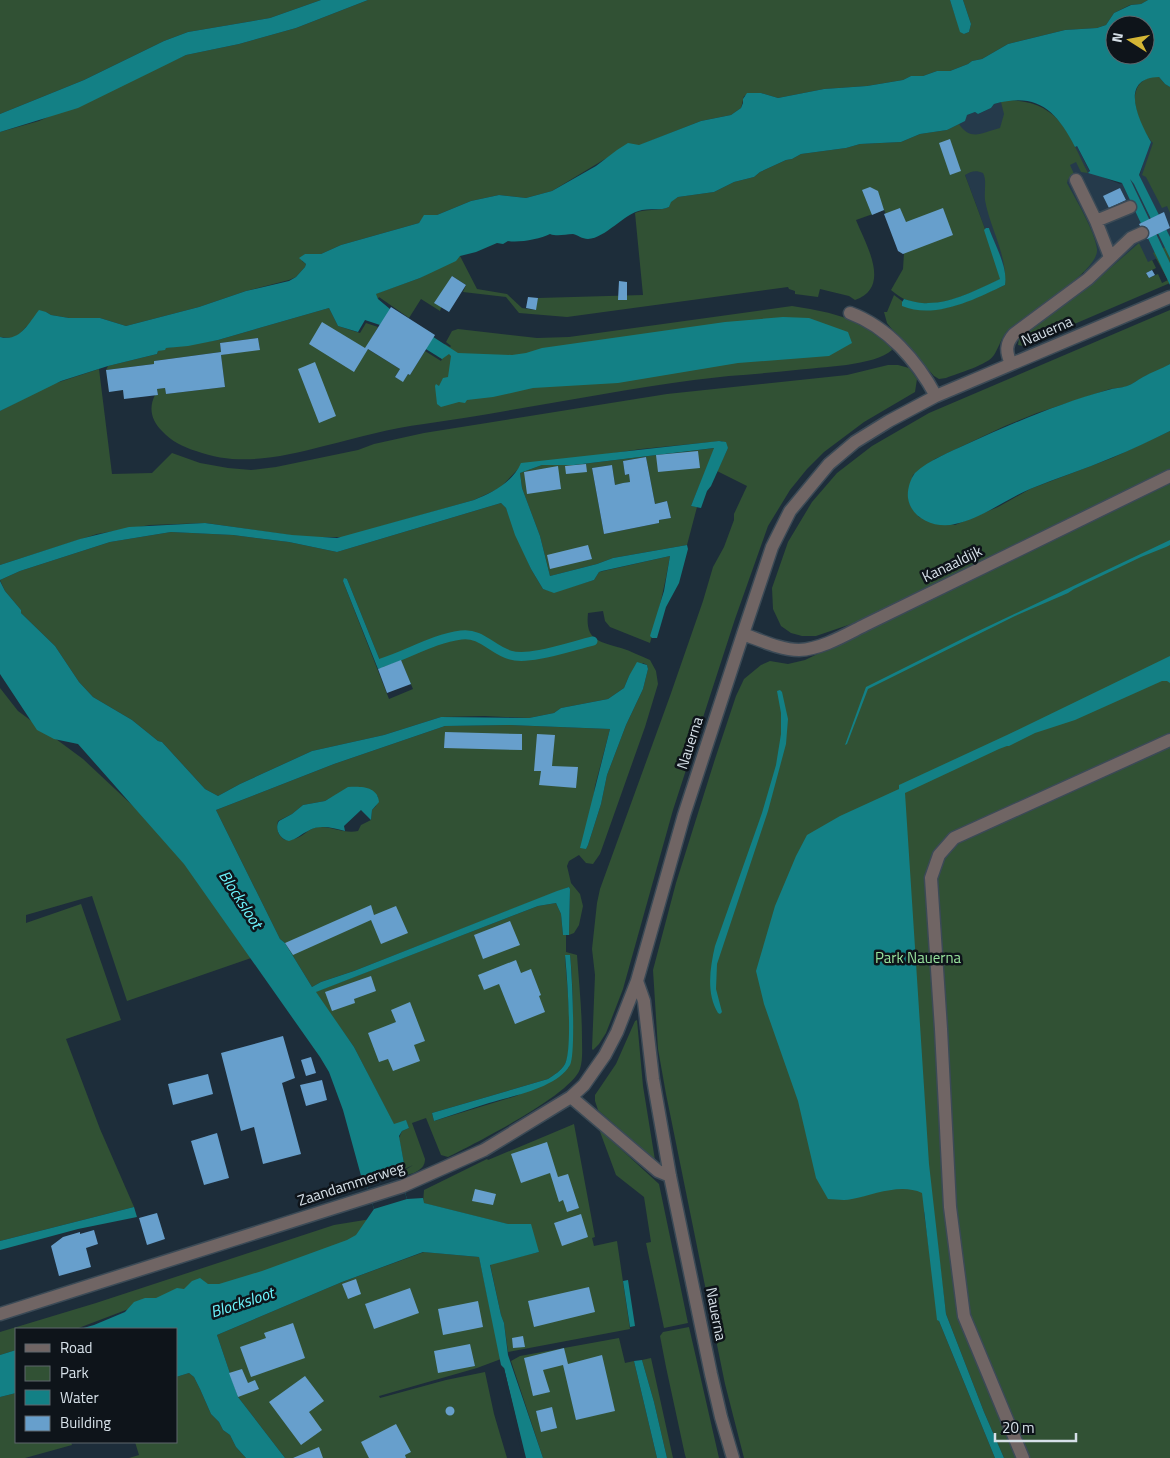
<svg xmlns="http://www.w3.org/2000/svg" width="1170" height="1458" viewBox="0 0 1170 1458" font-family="'Titillium Web',sans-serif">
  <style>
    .built { fill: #253a4b }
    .green { fill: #315134; fill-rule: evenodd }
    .water { fill: #138085; fill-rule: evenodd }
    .pier { fill: #1d2d3a }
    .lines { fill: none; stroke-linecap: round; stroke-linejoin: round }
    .stream { stroke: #138085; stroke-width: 9 }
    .building { fill: #679fcc }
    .minor-casing { stroke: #3b4a56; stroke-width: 15 }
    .minor { stroke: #706564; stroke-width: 12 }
    .labels { text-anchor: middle; stroke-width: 5; stroke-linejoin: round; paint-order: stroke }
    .street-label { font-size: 15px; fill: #d6e0e8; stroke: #0e141a }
    .park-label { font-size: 15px; fill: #98e29d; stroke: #0e141a }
    .water-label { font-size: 16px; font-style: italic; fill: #6ef6fe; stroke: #0e141a }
  </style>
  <rect width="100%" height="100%" fill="#1d2d3a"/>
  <path class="built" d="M1165,84L1170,87V252L1094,288L1072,254L1005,277L1003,266L990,231L989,228L985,229L948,129L967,115L975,112L978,114L991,108L994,104L1009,100L1077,146L1090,172L1120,184L1140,174Z"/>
  <path class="green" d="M0,0H321L270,18L188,32L164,41L84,80L0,114Z
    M368,0H950L955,15L964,34L969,32L971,24L963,0H1148L1141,4L1130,5L1114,13L1106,25L1097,28L1065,30L1008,44L982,59L972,61L968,64L950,71H937L923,76H911L903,80L867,86L824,89L778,98L761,93L744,96L741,108L731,115L701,121L605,159L552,191L526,198L499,195L471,201L437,215H425L419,223L341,245L321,254H305L302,261L306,264L305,267L296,277L289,280L246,291L199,307L126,326L100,318H69L51,315L46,312L26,327L18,336L11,338L0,337V132L39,121L186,55L239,44L296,28Z
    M1150,77H1159L1165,84L1170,87V213L1167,206L1162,208L1146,177L1142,175L1153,143C1143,133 1131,104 1136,91C1138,84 1143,80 1150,77Z
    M1009,100C1060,102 1068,133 1088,173L1081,172L1076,162L1070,165L1075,176L1068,179L1067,183C1076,200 1095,231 1097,249C1100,271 1025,315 1008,330C1001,338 999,347 994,355C988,365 958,373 946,378L939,379L934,376L891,328L887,323L884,312H887L894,295L902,301V305C935,320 974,298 1005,285C1007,253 990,229 985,200C984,191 987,180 983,173C976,170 971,171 965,175L985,229L1001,279C973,292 935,313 904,299C900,297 895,293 891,290L903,269L906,222L886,214L884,210L856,220C866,245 892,287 855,300L849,296L820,289L818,297L795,294V291L789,289L788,287L567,317L519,313L506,297L463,292L466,285L452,276L440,311L421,299L409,318L379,297L378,299L375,294L420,278L460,256L477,289L507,294L522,308L535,310L538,298L643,295L635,213C646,208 658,212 669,207L670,202L678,197L714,192L734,182L754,177L760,172L786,160L792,159L801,154L846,148L860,144L901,142L920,134L947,130L959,124C971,142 983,132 1000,128L1004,114L1001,102Z
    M1139,243L1148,262L1152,260L1156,268L1146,273L1149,278L1158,274L1162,283L1168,280L1153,253L1170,245V283L1023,346L1018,345L1019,338L1092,284Z
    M792,306C824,311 858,317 883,339C887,342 891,345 892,350C875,366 820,367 796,370C763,374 728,375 694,380C604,392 515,411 424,424C391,428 357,438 324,446C281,457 239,467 196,451C183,447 171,441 162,431C152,421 148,409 155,395H158L157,389L165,388L166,394L225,387L221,355L260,349L258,338L220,343L221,352L154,361V364L106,370L108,366L157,354L158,351L166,348L218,340L329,308L338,326L360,333L366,323L378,327L366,348L400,369L395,377L403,381L408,374L410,375L425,351L441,361L442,359L437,356L445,344L450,347L451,346L446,342L452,331L458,329L537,338L569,337Z
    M1170,310V364L1160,370L1145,376L1132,384L1125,387L1110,389L1037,413L1005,426L935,459L913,475L908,494L910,505L919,517L955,525L998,507L1030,489L1112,458L1170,431V469L857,622L816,636H802L791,633L781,626L773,609L772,588L788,542L812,502L837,473L872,446L929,413Z
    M888,365H898L909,368L917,379L915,392L864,422L824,452L807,469L790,490L768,526L735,619L673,810L623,989L606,1033L599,1044L593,1050L592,1049L595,975L592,949L597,903L600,889L670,696L703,601L713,567L724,547L734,520V514L747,486L717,471L728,448L722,441L641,449L520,467L500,488L474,500L344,537H303L206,523L150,525L97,534L0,565V411L50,385L99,369L112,474L152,473L172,453L200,463L228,468L251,470L276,467L358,450L374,444L424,433L667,394L847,375Z
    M715,448L691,506L697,507L687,545L613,558L597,564L550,576L540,536L522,488L520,473L542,465H574ZM646,457L655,504L667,501L671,518L659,520V523L604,534L592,468L612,465L615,485L630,482L629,474L625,475L623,461Z
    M1170,483V1458H1004L984,1412L946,1314L933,1210L924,1212L939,1321L995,1458H744L725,1384L666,1094L658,1049L653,970L676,883L715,759L736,696L744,679L761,665L770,661L788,664L805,660Z
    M501,503L506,508L531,569L543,589L554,592L594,580L599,572L670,556C665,585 658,615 650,643L610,627L605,621L603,611L588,613C585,641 599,641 621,648C631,651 640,656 650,660L656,671L658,684L645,727L600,854L593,864L586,863L579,855L569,861L567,866L571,883L580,894L583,906L579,925L574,933L569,935L570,889L569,887L354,971L321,982L312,987L285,943L280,939L216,810L334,764L445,726L509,725L610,729L595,786L586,849L588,845L601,804L607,775L626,725L643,689L648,669L647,665L643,663L629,676L624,688L608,699L561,708L554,713L529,718L484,716L441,717L384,735L312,751L240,784L218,796L205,789L162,742L158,741L132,720L93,697L79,682L55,646L21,613V610L5,591L0,580L20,571L110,542L171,532L233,535L289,542L337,552ZM347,579L383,668L401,661L413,689L389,699L343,581ZM378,796L376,806L372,810L371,820L361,825L358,831C344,834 332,826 318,827C309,828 305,835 297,838C294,839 289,840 285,840C278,836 276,829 278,821L292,814L303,805L325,801L332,797Z
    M0,688L18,711L83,759L131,804L168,841L254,957L127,1001L92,896L26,915V923L81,904L121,1020L66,1039L100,1129L134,1207L0,1241Z
    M556,903L561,914L563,935H566V952L577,955C579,983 582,1011 582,1039C582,1048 583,1060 580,1069C571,1095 476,1143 448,1157L441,1155L426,1118L412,1123L425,1159C425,1172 410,1174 400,1177L399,1174L413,1165L405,1169L399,1138L402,1131L409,1128L406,1121L394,1125L354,1047L315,992L538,906ZM565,955H570C574,992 573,1030 569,1067L554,1079L516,1096L434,1121L432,1113L548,1079C554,1075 561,1071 565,1064C575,1045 566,978 565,955Z
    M637,1020L643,1086L655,1160L598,1110L595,1101V1095L616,1064L635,1021Z
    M574,1124L595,1237L592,1238L594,1246L617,1241L630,1329L508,1352L504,1323L501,1315L490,1264L539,1252L511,1225L423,1203L424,1190L487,1159L488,1160Z
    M599,1129L659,1184L688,1323L664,1328L646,1243L651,1242L644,1197L616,1175Z
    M377,1218L368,1237L231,1289L147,1302L76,1329H16V1350L0,1355V1332L96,1303L334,1225Z
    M424,1252L479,1257L501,1359L477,1368L379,1396L380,1398L446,1380L485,1372L494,1414L507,1458H285L238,1397L217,1335L342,1282Z
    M689,1327L719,1458H686L685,1455L666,1367L660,1336L663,1332Z
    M619,1338L625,1363L634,1361L657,1458H543L511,1361L520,1356Z
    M651,1358L673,1458H667L654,1402L642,1360Z
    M189,1373L194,1377L200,1389L211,1414L219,1422L223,1430L230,1435L236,1447L246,1458H129L139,1455L135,1442H176V1377Z
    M16,1393V1442H71L72,1445L25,1458H0V1397Z"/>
  <path class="water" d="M321,0H368L296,28L239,44L186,55L78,108L0,132V114L84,80L164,41L188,32L270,18Z
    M950,0H963L971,24L969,32L964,34L960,32Z
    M1148,0H1170V87L1165,84L1159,77C1118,78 1139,121 1151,142L1139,175L1170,237V258L1134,184L1130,179L1170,263V285L1122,183L1088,173L1090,171L1077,146L1075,147C1056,110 1037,92 994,104L991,108L978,114L975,112L967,115L965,121L947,130L920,134L901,142L860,144L846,148L801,154L792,159L786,160L760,172L754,177L734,182L714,192L678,197L671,202L669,207C660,211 651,208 642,210C623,214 606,238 588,239C582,239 578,235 573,234C565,234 558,237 550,234C540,239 519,243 508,241L503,244L497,243L476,252L460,256L456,261L420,278L376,294L378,299L390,309L458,353L512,355L526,353L542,348L725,322L783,317L809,318L848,332L852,343L829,356L738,363L618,383L533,388L493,397L467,400L465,403L459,402L441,407L437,404L435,386L436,384L439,386L443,378L448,377L451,356L449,354L442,359L382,322L380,325L365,320L358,332L338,326L329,308L218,340L188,346L166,348L165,350L158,351L157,354L108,366L61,381L0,411V337C20,342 28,324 39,310L46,312L51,315L69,318H100L126,326L199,307L246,291L289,281L296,277L305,267L306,264L299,258L305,254H321L341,245L419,223L424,215H437L471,201L499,195L526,198L552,191L596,166L617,150L628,143L639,145L701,121L731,115L741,108L743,103V99L747,93H761L778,98L824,89L867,86L903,80L911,76H923L937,71H950L968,64L972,61L982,59L1008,44L1065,30L1097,28L1106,25L1114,13L1131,5L1141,4ZM1115,25H1145V55H1115Z
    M986,228H989L990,231C996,247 1008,268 1005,285C975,299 935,320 902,306V302L904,299C912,301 920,304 928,303C953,303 978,289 1000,279L984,230Z
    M1170,364V431C1151,440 1131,450 1111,458C1085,469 1057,478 1030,489C1005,500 982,518 955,524C936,529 911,519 908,498C907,491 910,479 915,473C929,460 950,452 967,444C1013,423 1060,403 1108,390C1114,388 1121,388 1127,386C1133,384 1137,380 1143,377C1152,372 1161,369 1170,364Z
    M719,441L726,442L728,448L711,486L707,491L701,508L691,506L714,448L574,465H542L520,473L522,488L540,536L550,576L597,564L613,558L687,545L688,549L679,583L666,607L657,638H652L650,636L664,591L670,556L602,571L599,572L594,580L554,593L543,589L531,569L515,535L506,508L501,503L337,552L289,542L233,535L171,532L110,542L20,571L0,580V565L80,539L129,527L205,523L292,535L337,538L474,500C492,493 513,482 521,463Z
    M1170,540V545L1166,547L1141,557L1074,589L1068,593L1015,616L868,689L847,744L845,745L866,687L970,635Z
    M344,578L347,579L383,668L378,669L343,581Z
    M0,581L5,591L21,610V613L55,646L79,682L93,697L132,720L158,741L162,742L205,789L218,796L240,784L312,751L384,735L441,717L529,718L554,713L561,708L608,699L624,688L629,676L637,662L647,665L648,669L643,689L626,725L607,775L601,804L588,845L586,849L580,848L610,729L509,725L445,726L334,764L216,810L280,939L285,943L312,987L321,982L354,971L557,891L569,887L570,889L569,935H563L561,914L556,903L538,906L316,992L354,1047L394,1124L406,1120L409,1128L402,1131L399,1136L405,1169L399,1173L407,1199L423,1198L424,1203L508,1224H531L539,1252L490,1265L501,1315L504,1323L508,1355L543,1458H526L504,1368L501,1365L479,1257L423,1252L342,1282L217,1335L238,1397L285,1458H246L236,1447L230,1435L223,1430L219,1422L211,1414L200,1389L194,1377L189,1373L176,1377V1329H80L94,1325L125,1312L134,1302L145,1298H156L177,1288L184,1289L192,1281L200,1278L208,1284H219L262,1271L347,1240L356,1235L374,1209L366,1183H363L343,1110L329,1072L320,1057L184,864L78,744L54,739L37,730L0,674Z
    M1170,656V683L1167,681H1162L1075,720L1035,733L1009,746H1007L999,749L905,793L929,1164L946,1314L984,1412L1004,1458H995L939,1321L937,1320L922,1193C900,1183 874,1195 852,1199C844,1201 836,1199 828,1199L816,1178L798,1101L764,1004L756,971L775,906L796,856L807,835L840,816L899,789V785L1007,735Z
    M780,690L782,692L788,719L786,744L768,811L717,964L716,989L722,1012L720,1014L718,1013C706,993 710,968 715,946L762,813L776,765L781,734V713L777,691Z
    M348,787C360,786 378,786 379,802L372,810L371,820L361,810L344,826L345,831C332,828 320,824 308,831C301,834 297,839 289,841C280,839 274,829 279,821L292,814L303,805L325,801Z
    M565,955H570C572,971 576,1054 570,1065C557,1088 512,1096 489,1103C470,1109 452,1115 434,1121L432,1113L548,1079C554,1075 561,1071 565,1064C573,1048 567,975 565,955Z
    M134,1207L137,1217L78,1229L0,1250V1241Z
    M628,1280L635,1326L630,1327L623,1281Z
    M16,1350V1393L0,1397V1355Z
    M642,1360L654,1402L667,1458H657L634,1361Z"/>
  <path class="pier" d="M399,1173L407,1199L374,1209L366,1183Z
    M501,1368H504L523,1449L521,1450Z"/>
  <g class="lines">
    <path class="stream" d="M381,663C408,655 432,639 461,635C481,632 492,650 510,655C530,661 571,646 593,641"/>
  </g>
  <path class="building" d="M950,139L961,171L950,175L939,143Z
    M870,187L878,191L884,210L872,215L862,190Z
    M1120,188L1126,200L1109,208L1103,196Z
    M900,208L906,222L943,208L953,235L903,254L898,251L884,214Z
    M1164,212L1170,228L1147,239L1139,224Z
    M1152,270L1155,275L1149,278L1146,273Z
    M452,276L466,285L449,312L434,303Z
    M619,281L627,282V300H618Z
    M528,297L538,298L536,310L526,308Z
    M391,307L435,335L410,375L408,374L403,382L395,377L400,369L368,349L354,372L309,344L322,322L365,348Z
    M258,338L260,350L221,355L225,387L166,394L165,388L157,389L158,395L124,399L123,390L109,392L106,370L154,364V361L221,352L220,343Z
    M315,362L336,416L319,423L298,369Z
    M698,451L700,468L658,472L656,455Z
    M646,457L655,504L667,501L671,518L659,520V523L604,534L592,468L612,465L615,485L623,483L630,482L629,474L625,475L623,461Z
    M586,464L587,472L566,474L565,466Z
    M558,466L561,489L527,494L524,472Z
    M588,545L592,559L550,569L547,555Z
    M401,660L411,684L387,693L378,669Z
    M445,732L522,734V750L444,748Z
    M537,734L555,735L552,766L578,767L576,788L539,785L541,771H534Z
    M371,905L374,915L396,906L408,933L381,944L371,920L293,955L285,943Z
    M510,921L520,945L483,959L474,935Z
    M516,960L521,973L531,969L541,995L539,996L545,1012L515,1024L499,984L484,990L478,975Z
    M371,976L376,991L354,999L355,1003L332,1011L325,992Z
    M410,1002L425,1041L414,1045L420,1061L393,1071L388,1059L379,1062L368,1033L396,1022L391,1010Z
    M283,1036L295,1078L282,1083L301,1154L263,1164L254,1127L241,1131L221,1053Z
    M311,1057L316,1073L306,1076L301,1060Z
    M208,1074L213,1094L173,1105L168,1084Z
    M322,1080L327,1100L306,1106L300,1085Z
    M217,1133L229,1178L204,1185L191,1141Z
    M547,1142L558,1177L568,1174L579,1208L567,1212L563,1200L559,1202L550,1173L521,1183L511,1154Z
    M475,1189L496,1194L493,1205L472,1201Z
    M157,1213L165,1239L147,1245L139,1218Z
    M581,1214L588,1237L562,1246L554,1223Z
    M94,1230L98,1244L86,1248L91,1267L59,1276L51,1246L63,1237L80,1232V1234Z
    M356,1279L361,1294L348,1299L342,1284Z
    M589,1287L595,1312L534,1327L528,1301Z
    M410,1288L419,1313L374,1329L365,1304Z
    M478,1301L483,1327L443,1335L438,1309Z
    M293,1323L305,1358L251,1377L240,1347L266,1338L264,1333Z
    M523,1336L525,1347L513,1348L512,1338Z
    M470,1344L475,1366L438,1373L434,1351Z
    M564,1348L568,1364L602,1355L615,1411L576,1420L563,1365L543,1370L550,1392L533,1396L524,1358Z
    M242,1369L248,1383L255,1380L259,1389L238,1397L229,1373Z
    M305,1376L324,1401L309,1412L322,1430L301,1445L269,1402Z
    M445.5 1411a4.5 4.5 0 1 1 9 0a4.5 4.5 0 1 1-9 0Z
    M552,1407L557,1428L541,1432L536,1411Z
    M396,1424L411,1452L405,1455L406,1458H369L361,1442Z
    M319,1447L323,1458H293Z"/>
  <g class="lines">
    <defs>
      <path id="minor" d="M1076,180L1096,221L1130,207
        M1096,221L1110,257
        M850,313C888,327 917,361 936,396
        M1011,364C1006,352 1005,344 1014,334L1088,279L1131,238L1142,233
        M743,634C760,640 781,650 799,650C822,649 845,635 865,625L1170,476
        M637,981L644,1001L653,1079L670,1176L711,1374L721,1417L733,1458
        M571,1097L658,1171L670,1176
        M0,1314L403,1186L484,1150L571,1097L584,1085L605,1055L617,1032L637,981L684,815L743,634L772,547L790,511L829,464L855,442L889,421L936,396L1170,297
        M1023,1458L964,1316L950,1207L941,1029L931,878L939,855L954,838L1170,740"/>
    </defs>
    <use href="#minor" class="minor-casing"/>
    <use href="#minor" class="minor"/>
  </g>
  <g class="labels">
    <g class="street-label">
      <text transform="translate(1047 331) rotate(-23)" y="5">Nauerna</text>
      <text transform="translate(952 564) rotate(-26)" y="5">Kanaaldijk</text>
      <text transform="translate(690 743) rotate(-72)" y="5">Nauerna</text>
      <text transform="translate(351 1184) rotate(-18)" y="5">Zaandammerweg</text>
      <text transform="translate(716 1314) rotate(79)" y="5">Nauerna</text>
    </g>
    <g class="park-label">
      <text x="918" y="963">Park Nauerna</text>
    </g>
    <g class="water-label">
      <text transform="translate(241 899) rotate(57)" y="6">Blocksloot</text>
      <text transform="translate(242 1302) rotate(-18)" y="6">Blocksloot</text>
    </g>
  </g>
  <rect x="15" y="1328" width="162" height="115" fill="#0e141a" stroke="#5e666c"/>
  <rect x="25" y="1344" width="25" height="8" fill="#706564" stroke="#5e666c"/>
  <text x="60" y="1353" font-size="15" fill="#d6e0e8">Road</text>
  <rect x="25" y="1366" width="25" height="15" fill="#315134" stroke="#5e666c"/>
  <text x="60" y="1378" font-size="15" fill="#d6e0e8">Park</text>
  <rect x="25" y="1390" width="25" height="15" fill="#138085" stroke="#5e666c"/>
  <text x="60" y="1403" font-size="15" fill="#d6e0e8">Water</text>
  <rect x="25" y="1416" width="25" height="15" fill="#679fcc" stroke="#5e666c"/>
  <text x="60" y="1428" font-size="15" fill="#d6e0e8">Building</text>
  <g transform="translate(1130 40) rotate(281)"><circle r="24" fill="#0e141a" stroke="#5e666c"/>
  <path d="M0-4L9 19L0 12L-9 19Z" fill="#d4b635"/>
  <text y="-8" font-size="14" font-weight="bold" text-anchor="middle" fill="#d6e0e8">N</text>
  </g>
  <path d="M995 1433v8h81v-8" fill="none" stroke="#d6e0e8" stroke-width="2.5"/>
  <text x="1002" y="1433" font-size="15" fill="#d6e0e8" stroke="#0e141a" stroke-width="4" paint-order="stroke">20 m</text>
</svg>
